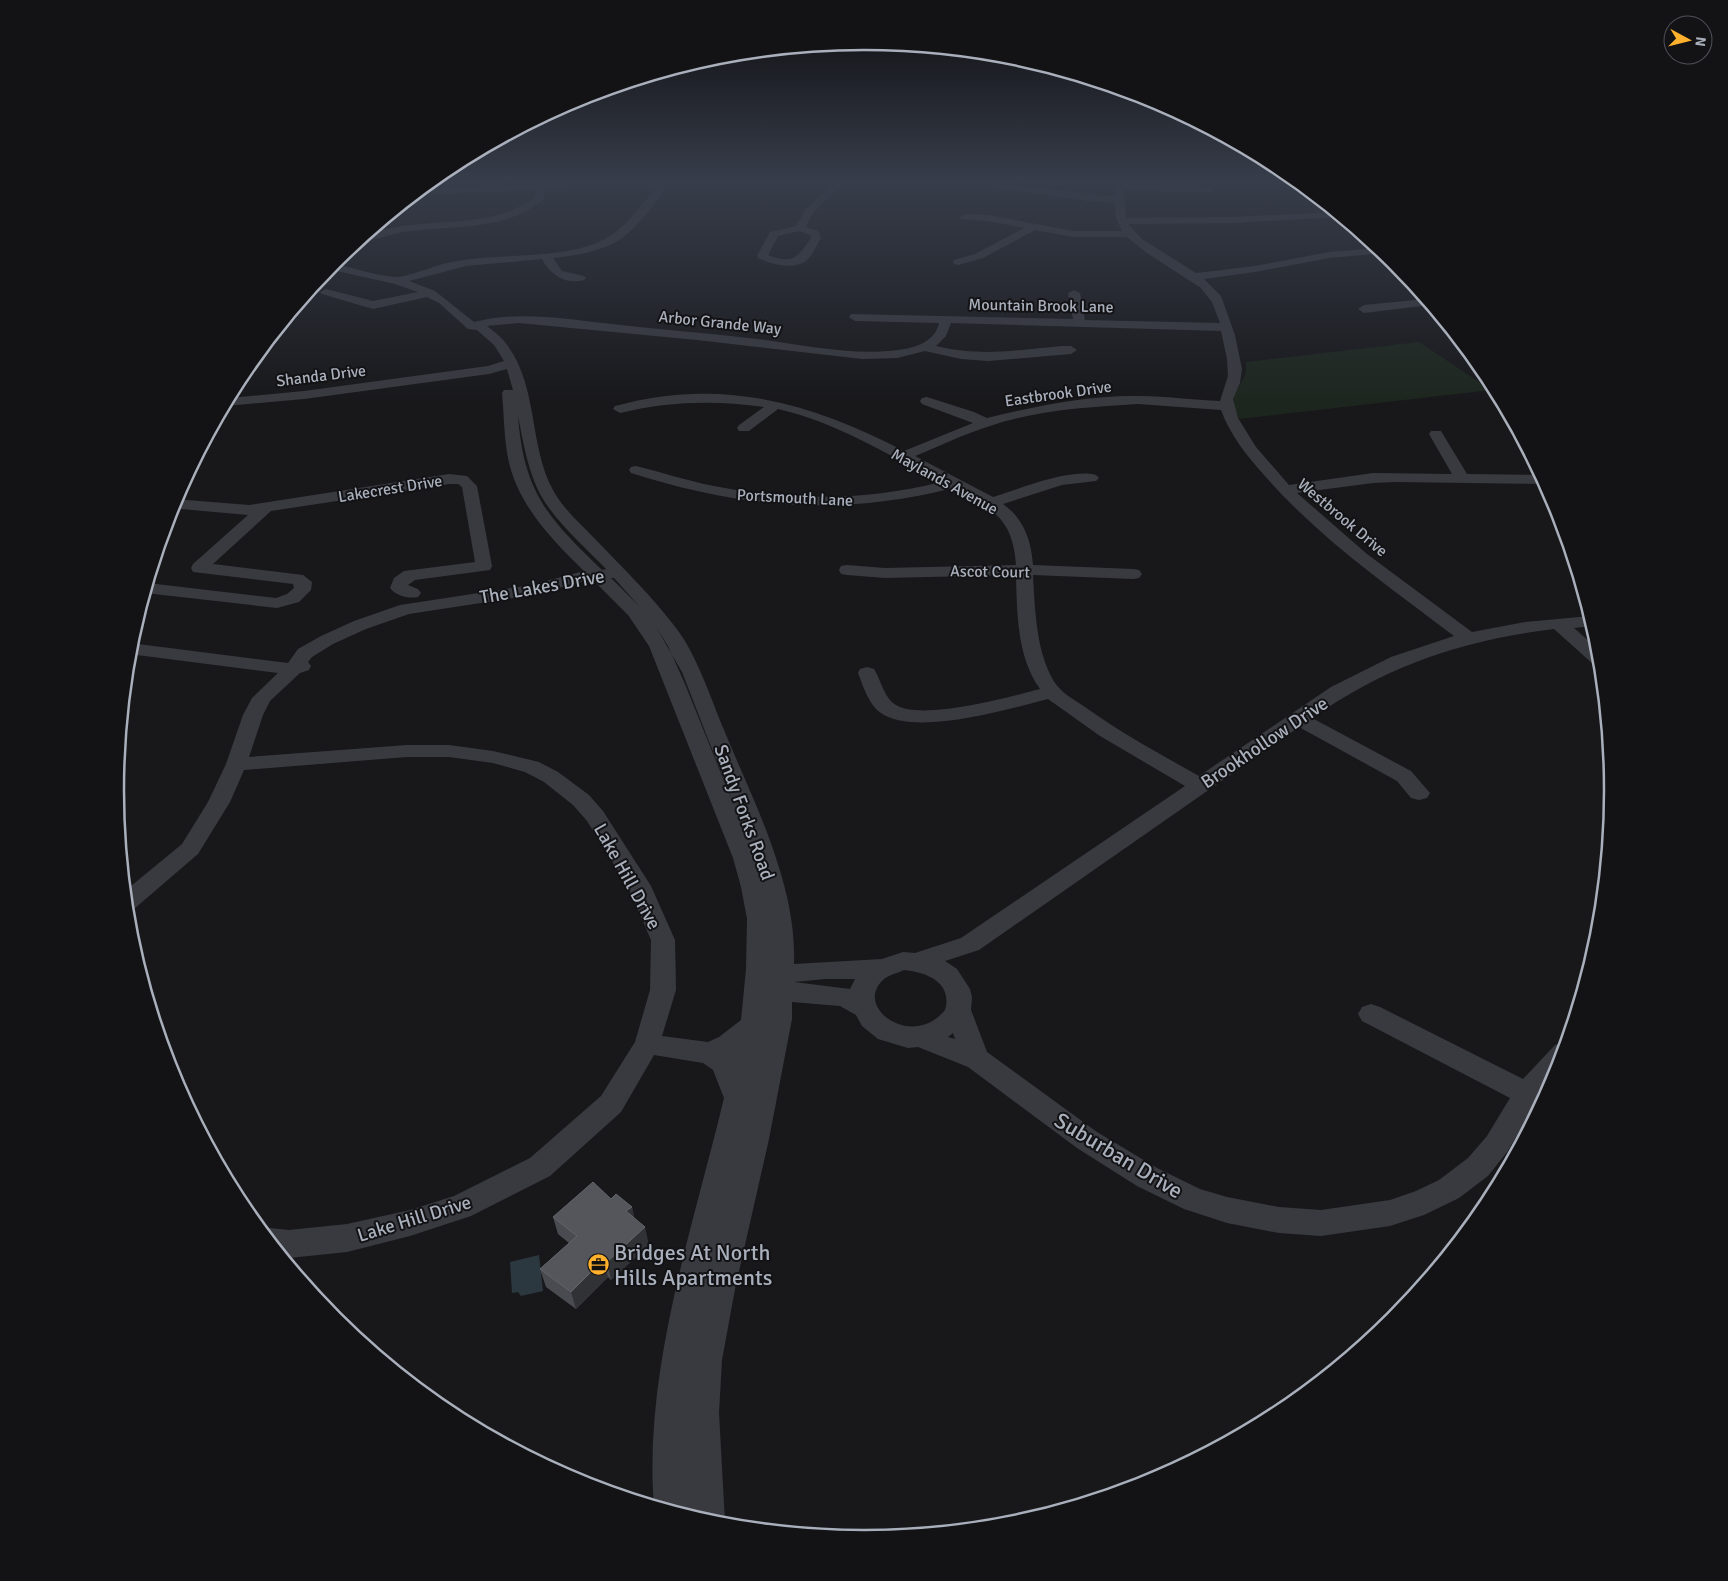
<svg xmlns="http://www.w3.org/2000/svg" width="1728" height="1581" viewBox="0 0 1728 1581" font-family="Signika,sans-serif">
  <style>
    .green { fill: #1d261e }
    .water { fill: #2c3840 }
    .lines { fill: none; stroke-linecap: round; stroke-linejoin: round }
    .minor { fill: #393a40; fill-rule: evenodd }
    .wall { fill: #494b50 }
    .shaded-wall { fill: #313236 }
    .building { fill: #54565c; stroke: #61646b }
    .labels { text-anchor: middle; stroke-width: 4; stroke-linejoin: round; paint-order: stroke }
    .far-street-label { font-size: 16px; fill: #a9b0bc; stroke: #131316 }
    .street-label { font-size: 19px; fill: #a9b0bc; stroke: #131316 }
    .near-street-label { font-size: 22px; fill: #a9b0bc; stroke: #131316 }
    .near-poi-label { font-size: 22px; fill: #a9b0bc; stroke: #131316; text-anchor: start }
    .rim { fill: none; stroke: #a9b0bc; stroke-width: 2.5 }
  </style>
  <rect width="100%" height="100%" fill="#18181b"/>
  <path class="green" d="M1419,342L1491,390L1239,419C1236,412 1232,403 1234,395C1239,383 1248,378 1246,362Z"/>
  <path class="water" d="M539,1255L543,1291L521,1296L518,1292L512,1293L510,1262Z"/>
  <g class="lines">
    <path class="minor" d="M605,180H672C655,202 636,233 610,245C592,253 572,256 553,258L562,271L584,276L586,278L584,280C566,285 550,275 542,259L466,266L409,281L435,291L474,322C517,311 560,318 603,323C654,329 706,333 758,339C804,345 852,356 898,350C915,348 935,342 939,323L855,321L849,317L851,314L1073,319L1068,293L1074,290L1080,293L1085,320L1220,323L1212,302L1201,288L1147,253L1127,237H1074L1035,230L983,258L958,265L954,264L953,262L954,260L975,254L1024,228L988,221L961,219L960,217L965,214L988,215L1074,231H1122L1116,218L1115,203L1088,201L989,187L986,186V182L1115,197V180H1125V184L1209,187L1214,190L1209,193L1124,190L1126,218L1233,217L1335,212L1341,217L1233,223L1128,224L1142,239L1196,273L1255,266L1329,252L1378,248L1385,253L1329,258L1255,272L1204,279L1221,296L1235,335L1242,369L1240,383L1233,399L1238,418L1256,447L1289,485L1373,473L1452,474L1429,434L1431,431H1441L1467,474L1541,475L1546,484L1395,482L1373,483L1297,493L1367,554L1472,632L1525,622L1590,616L1593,626L1574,628L1599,650L1601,665L1593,664L1554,629C1463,640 1388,665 1312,718L1411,771L1430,793L1427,798L1419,800L1411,798L1397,781L1299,727L979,950L945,961L957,969L970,989L972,997L971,1010L987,1052L1097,1132L1157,1168L1200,1189L1227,1197L1279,1207L1321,1210L1390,1200L1416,1191L1439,1180L1468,1158L1487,1136L1510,1098L1362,1021L1358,1014L1362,1007L1371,1004L1380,1007L1523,1079L1555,1045L1567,1042L1553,1082L1537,1102L1507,1152L1488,1176L1459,1198L1424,1215L1390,1226L1321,1236L1279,1233L1227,1223L1184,1209L1137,1186L1077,1148L968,1067L918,1047L908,1048L878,1039L862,1026L856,1015L840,1006L792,1002V1019L769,1139L735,1289L722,1360L719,1413L725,1522L723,1526L689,1517V1513L688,1516L654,1506C643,1371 693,1228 724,1098L713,1070L703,1063L654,1055L621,1112L550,1176L471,1216L410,1236L347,1252L289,1258L282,1257L261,1232L270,1228L289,1230L347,1224L410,1210L454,1196L530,1158L601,1096L635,1042L650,990L651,940L628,887L587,821L573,805L544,782L525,772L493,763L449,757H407L244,770L230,802L198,854L134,909L127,911L125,891L182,844L208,802L226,764L243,715L252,698L278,673L129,654L130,643L288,663L298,649L321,636L354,621L400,605L531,585L584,571C552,540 517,504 508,458C504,437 504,415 502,393L504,390H513L507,369L489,374L304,399L224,406L229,398L304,391L488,366L504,361L494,345L477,330L468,329L439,303L427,297L373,309L322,294L320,292L326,289L373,301L418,292L395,284L328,269L332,263C353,268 374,275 395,277C404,278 432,267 443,264C492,251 558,262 603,240C626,229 640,205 657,187L606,186L544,189L543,200C504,232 450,225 403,232C391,234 368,243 358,241C369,232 382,230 397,227C443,219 497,227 535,197L534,190L414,195L420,190ZM519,323L697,340L862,359L897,358L925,351L961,359L988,361L1071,354L1077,350L1071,346H1062C1017,350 981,357 936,346L946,336L951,323L1221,331L1227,359L1228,376L1220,401C1193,400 1166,396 1139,396C1088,395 1036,406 987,418L974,412L927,397L922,398L920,401L922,404L973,423L904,451C810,402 720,377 615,406L613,409L620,413C667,401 716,400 764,407L739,425L737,428L739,431H749L778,409C836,422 888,455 941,482C867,501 789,501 714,486C687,481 662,472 636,466L631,467L629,470L631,473C742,508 839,517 953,488C992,508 1013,518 1016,565L885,568L847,565L841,566L839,570L841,574L847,575L885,578L1016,575C1017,613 1017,657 1040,689C1009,697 922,721 896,705C884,698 881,680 874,669L867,667L860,669L858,673C863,686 869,705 881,713C915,737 1009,709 1048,699L1100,736L1185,786L961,938L915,953L903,952L882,959L794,964C797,884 754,803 724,730C711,699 697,655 676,628C652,596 623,568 595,539C581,524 563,509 553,490C528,444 539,383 504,341C499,335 493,331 487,326ZM1138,404L1221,410C1230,435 1247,456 1265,476C1319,538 1388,586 1454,636L1391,657L1331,687L1199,776C1160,754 1121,733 1085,707C1073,699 1061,693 1053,680C1036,649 1035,610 1033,575L1133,579L1139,578L1142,574L1139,570L1133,569L1033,565C1031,540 1024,519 1003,504L1062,485L1096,481L1099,478L1096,475C1069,468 1020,489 993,497L915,456C940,446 964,434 990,426C1038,410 1088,407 1138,404ZM518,416C523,441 527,467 538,490C552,519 584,546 606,569L602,570C548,518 524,493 518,416ZM611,578H614L640,607ZM594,581L628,615L649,646L733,858L741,887L747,919L746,969L741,1020L719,1037L708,1042L662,1036L676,990L675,940L651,886L603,811L589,795L558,772L539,762L493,751L449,745H407L249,757L263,715L270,701L300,673L309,670L311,666L308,662L312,657L333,644L366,629L409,614L532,595L581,582ZM656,627L682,672L736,811L685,684L668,646ZM904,970C927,972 953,983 945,1010C913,1050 853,1008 883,980C888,975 898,973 904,970ZM825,979H855L850,989L794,982ZM953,1033L955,1039L948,1037Z
      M838,180H848L813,212L806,227L818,231L821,238C817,244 814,253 808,259C796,271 772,265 758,258L757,256L770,232L796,226L806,209ZM799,231L810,235L811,238C798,257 793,265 768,255L778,236Z
      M1425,299L1430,305L1364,313L1358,309L1364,305Z
      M449,474L467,476L477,486L492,566L490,570L415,580L408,585L418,589L421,593L418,597C409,599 396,596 390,588L394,578L404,571L475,562L462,487L458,484H449L271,511L213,564L303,575L312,582L311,590L299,602L277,608L145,593L148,583L276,598L287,594L294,588L293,584L193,572L191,568L193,564L248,515L170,508L174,499L249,505Z"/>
  </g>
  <path class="wall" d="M611,1199L632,1207L634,1218L649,1245L611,1280L608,1277L576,1309L546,1287L540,1269L569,1243L558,1234L553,1217Z"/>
  <path class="shaded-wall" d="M632,1207L636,1225L626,1211Z
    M645,1227L649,1245L611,1280L607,1262Z
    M603,1260L608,1277L576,1309L571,1292Z"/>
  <path class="building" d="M593,1182L611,1199L616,1194L632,1207L626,1211L645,1227L607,1262L603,1260L571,1292L540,1269L577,1236L553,1217Z"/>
  <linearGradient id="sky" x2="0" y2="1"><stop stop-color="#0d0d0f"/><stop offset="0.45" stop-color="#373d4a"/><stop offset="1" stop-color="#373d4a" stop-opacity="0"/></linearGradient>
  <rect width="1728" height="402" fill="url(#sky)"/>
  <defs>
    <symbol id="office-disc" viewBox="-11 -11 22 22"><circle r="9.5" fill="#ffb02c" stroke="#131316"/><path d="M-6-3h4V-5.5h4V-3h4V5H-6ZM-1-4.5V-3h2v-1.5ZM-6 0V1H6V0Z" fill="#111"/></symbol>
  </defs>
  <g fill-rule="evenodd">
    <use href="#office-disc" x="586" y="1252" width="25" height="25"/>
  </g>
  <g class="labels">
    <g class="far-street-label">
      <text transform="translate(1041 305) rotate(1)" y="6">Mountain Brook Lane</text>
      <text transform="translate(720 322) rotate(6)" y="6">Arbor Grande Way</text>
      <text transform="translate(321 375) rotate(-7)" y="6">Shanda Drive</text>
      <text transform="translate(1058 393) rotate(-8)" y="6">Eastbrook Drive</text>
      <text transform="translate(945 481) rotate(29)" y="6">Maylands Avenue</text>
      <text transform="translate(390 488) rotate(-9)" y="6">Lakecrest Drive</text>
      <text transform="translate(795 497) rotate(3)" y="6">Portsmouth Lane</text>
      <text transform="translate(1343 517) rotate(40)" y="6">Westbrook Drive</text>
      <text transform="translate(990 571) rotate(1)" y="6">Ascot Court</text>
    </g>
    <g class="street-label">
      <text transform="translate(542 586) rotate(-10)" y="7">The Lakes Drive</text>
      <text transform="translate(1264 742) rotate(-34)" y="7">Brookhollow Drive</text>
      <text transform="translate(745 812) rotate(70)" y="7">Sandy Forks Road</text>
      <text transform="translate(628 876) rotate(61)" y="7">Lake Hill Drive</text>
      <text transform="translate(414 1218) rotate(-17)" y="7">Lake Hill Drive</text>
    </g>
    <g class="near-street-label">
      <text transform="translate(1119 1155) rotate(31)" y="8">Suburban Drive</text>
    </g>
    <g class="near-poi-label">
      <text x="614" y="1260">Bridges At North<tspan x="614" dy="25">Hills Apartments</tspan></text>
    </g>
  </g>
  <path d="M0 0H1728V1581H0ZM124 790a740 740 0 1 1 1480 0a740 740 0 1 1-1480 0Z" fill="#131316" fill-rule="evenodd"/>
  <path class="rim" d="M124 790a740 740 0 1 1 1480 0a740 740 0 1 1-1480 0Z"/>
  <g transform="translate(1688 40) rotate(97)"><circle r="24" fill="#131316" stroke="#4f5258"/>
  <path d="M0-4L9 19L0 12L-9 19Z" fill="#ffb02c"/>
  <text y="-8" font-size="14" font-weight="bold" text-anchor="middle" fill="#a9b0bc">N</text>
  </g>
</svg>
